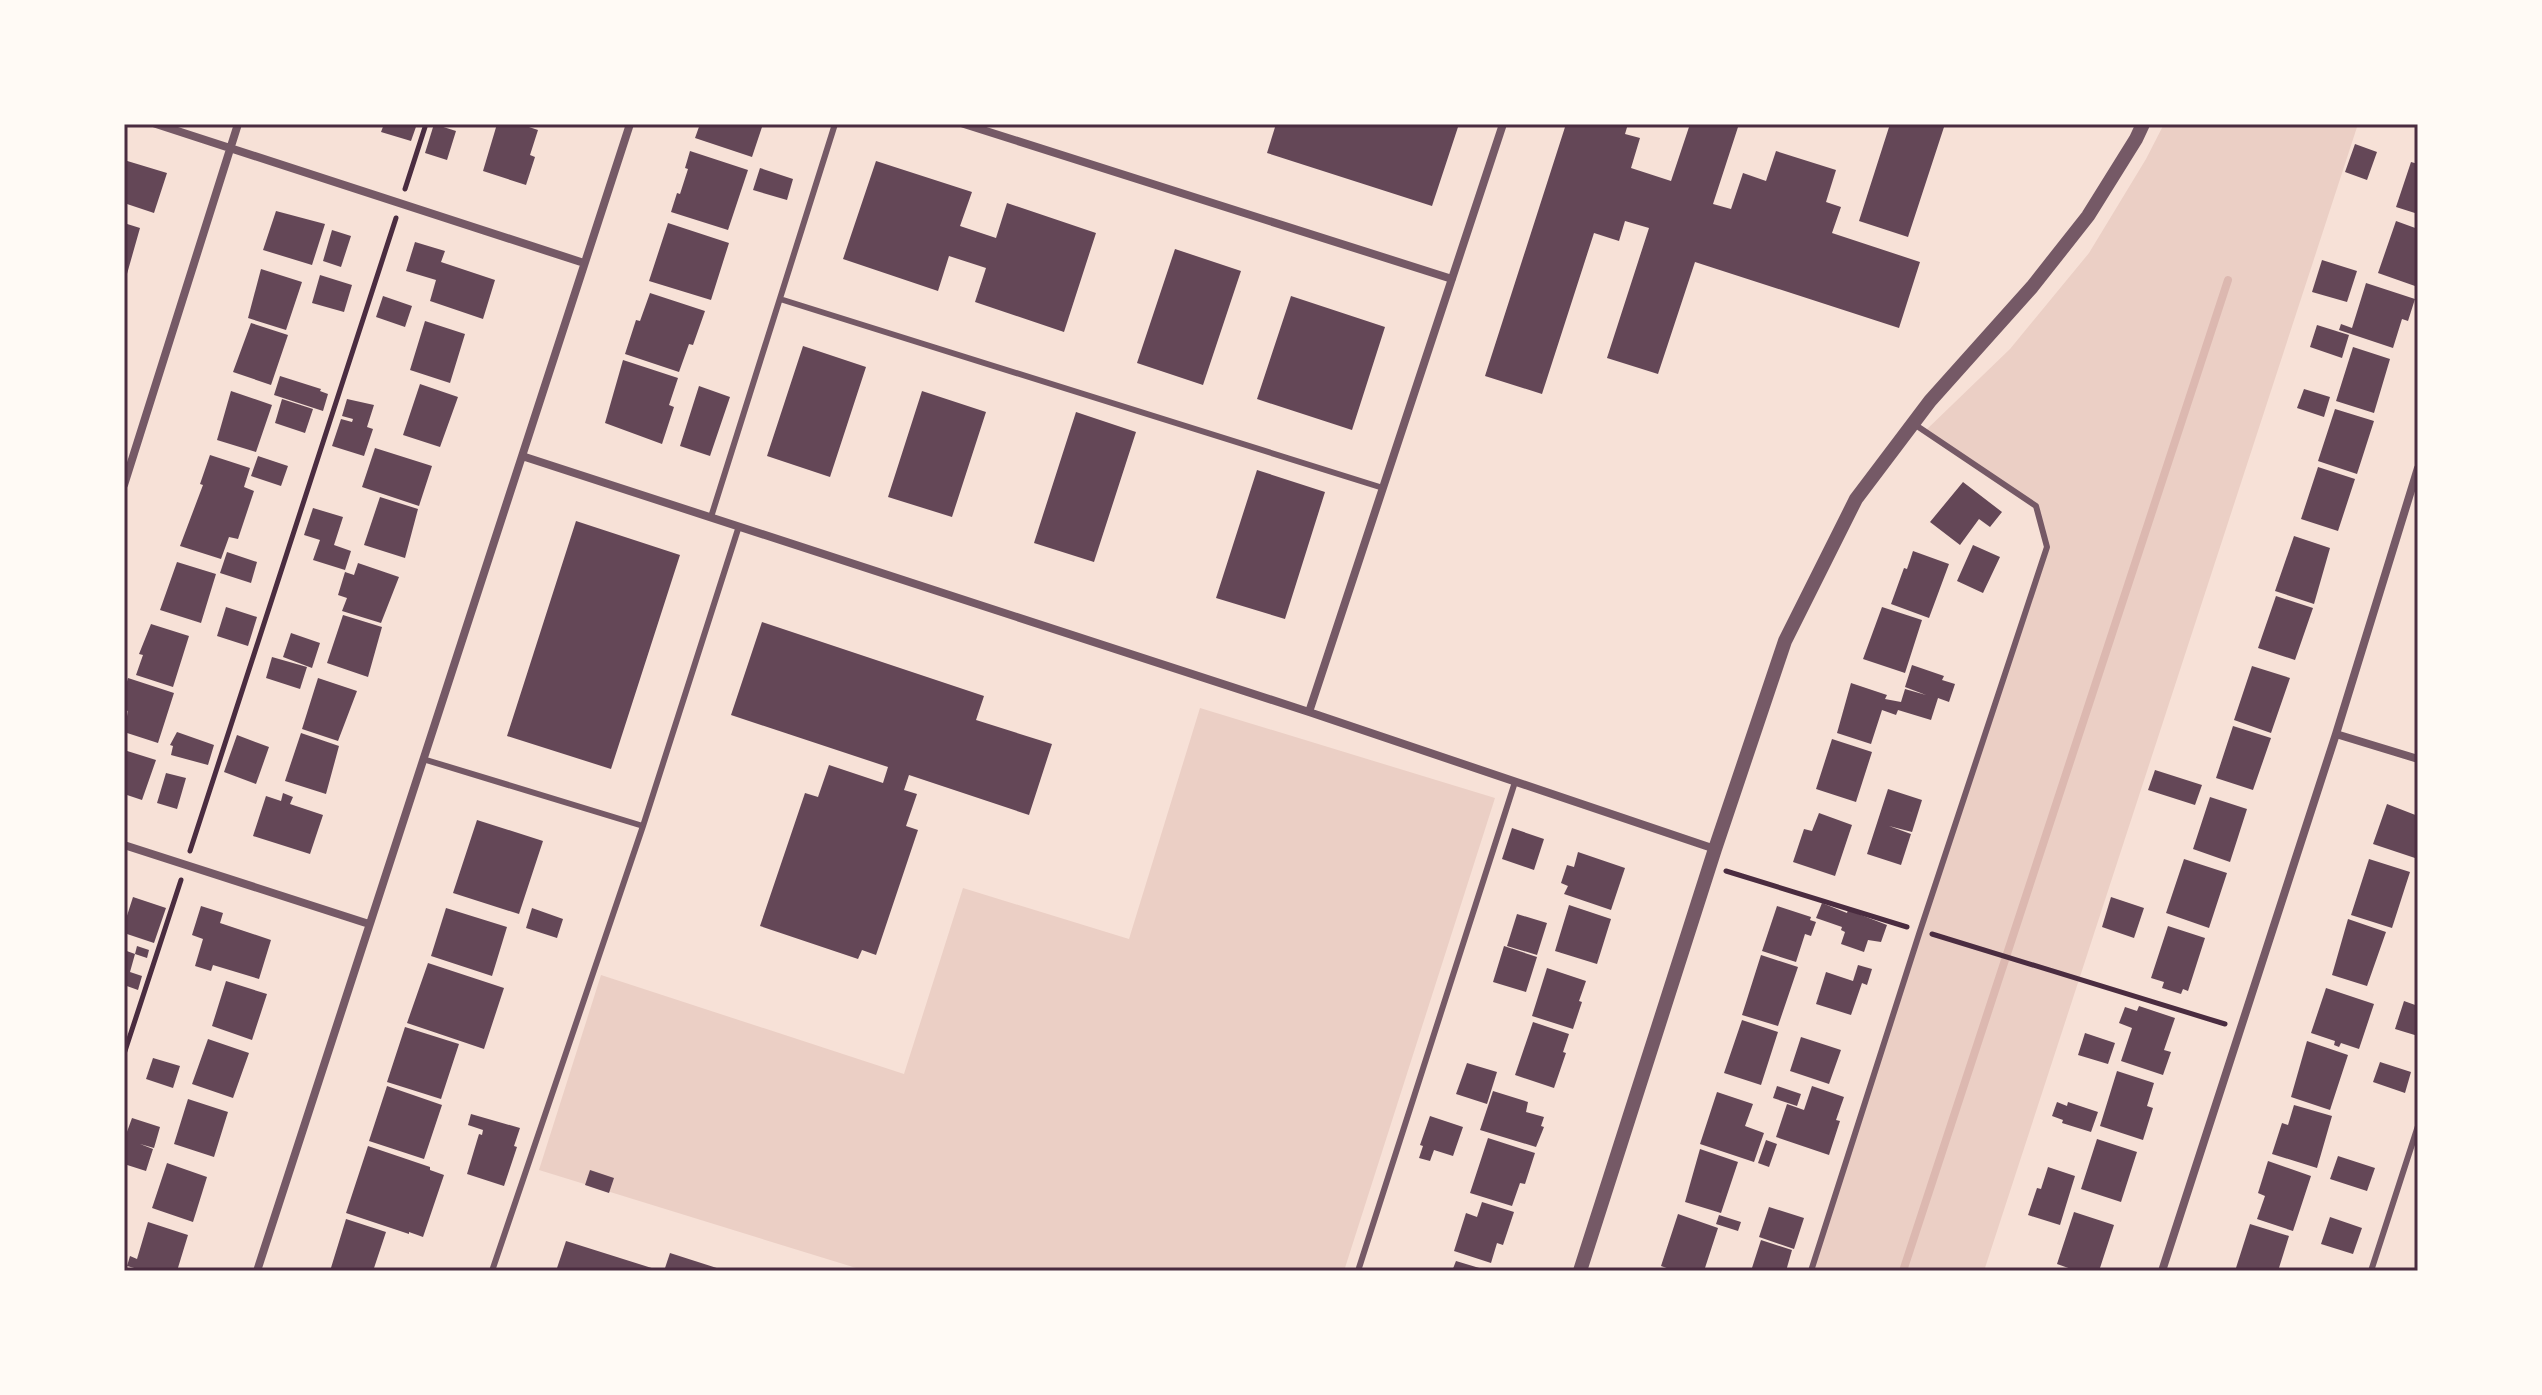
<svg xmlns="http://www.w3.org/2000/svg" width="2542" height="1395" viewBox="0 0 2542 1395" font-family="Raleway,sans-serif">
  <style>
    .green { fill: #ebcfc5 }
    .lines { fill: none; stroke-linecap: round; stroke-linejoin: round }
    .stream { stroke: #dcb8b0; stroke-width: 8 }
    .building { fill: #644757 }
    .path { stroke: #4a2c40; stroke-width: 5 }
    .service { stroke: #755966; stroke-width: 6 }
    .minor { stroke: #755966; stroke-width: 8 }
    .tertiary { stroke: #755966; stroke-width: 14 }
    .neatline { fill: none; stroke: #4a2c40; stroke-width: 3 }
  </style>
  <rect width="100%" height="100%" fill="#f7e1d7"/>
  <path class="green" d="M2164,124H2358L1984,1271H1811L2047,547L2036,506L1924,432L2010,349L2089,253L2146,159Z
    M1200,708L1495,798L1344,1271H866L539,1170L601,975L904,1074L963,888L1129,939Z"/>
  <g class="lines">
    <path class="stream" d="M1903,1271L2228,280"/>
  </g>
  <path class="building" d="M384,124H417L411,141L381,132Z
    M434,124L456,131L447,160L425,153Z
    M497,124H520L538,130L530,155L535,157L526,185L483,171Z
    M700,124H763L752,157L695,138Z
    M1276,124H1459L1432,206L1267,153Z
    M1566,124H1628L1625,134L1640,138L1631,168L1671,181L1690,124H1739L1713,204L1731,209L1743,173L1766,181L1776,151L1836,170L1826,202L1841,207L1832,233L1920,262L1899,328L1695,262L1658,374L1607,358L1649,228L1625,221L1619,241L1594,233L1542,394L1485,376Z
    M1890,124H1945L1908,237L1859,221Z
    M2355,144L2377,152L2367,180L2345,172Z
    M690,151L748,170L728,230L671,212L677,193L680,194L688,169L685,168Z
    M124,160L167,173L154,213L124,203Z
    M876,161L972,192L960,226L996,238L1007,203L1096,233L1064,332L975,302L986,268L949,256L938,291L843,259Z
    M2411,162L2418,164V214L2396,207Z
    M760,168L793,179L787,200L753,190Z
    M276,211L325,224L312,265L263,250Z
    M2396,221L2418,229V277L2415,286L2378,273Z
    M124,223L140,228L125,281H124Z
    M668,223L729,243L711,300L649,281Z
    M332,230L351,236L341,267L323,261Z
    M415,242L445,251L441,262L495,280L483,319L430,301L436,280L406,271Z
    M1175,249L1241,271L1203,385L1137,363Z
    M2322,260L2357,271L2347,302L2312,292Z
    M261,269L302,282L286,330L248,318Z
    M320,275L352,285L344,312L312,303Z
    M2366,283L2415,299L2408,321L2402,319L2393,348L2339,330L2341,324L2352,328Z
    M650,293L705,311L693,345L689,344L679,372L625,354L636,320L640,321Z
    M383,296L412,306L405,327L376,317Z
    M1291,296L1385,327L1352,430L1257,399Z
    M425,321L465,334L450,383L410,370Z
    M251,323L288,335L271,385L233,372Z
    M2317,325L2349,335L2342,358L2310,347Z
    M803,346L866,367L830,477L767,456Z
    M2353,347L2390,359L2374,413L2336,401Z
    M623,360L678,378L669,405L674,407L662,444L605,423Z
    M280,376L321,389L320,391L328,394L323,411L274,395Z
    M420,384L458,397L440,447L403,435Z
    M699,386L730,397L710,456L680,446Z
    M2304,389L2330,397L2324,417L2297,408Z
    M231,391L272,405L256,452L217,440Z
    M922,391L986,412L952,517L888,497Z
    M282,399L313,409L305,433L275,423Z
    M347,399L374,405L367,427L373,429L364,456L332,446L341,419L352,422L353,419L342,416Z
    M2335,409L2374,421L2357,474L2318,461Z
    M1076,412L1136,432L1094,562L1034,543Z
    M375,448L432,466L419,506L362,487Z
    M210,455L250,468L244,487L254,491L238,539L229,537L221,559L180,546L203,485L200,484Z
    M258,456L288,466L281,486L251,476Z
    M2318,467L2355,479L2338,531L2301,519Z
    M1257,470L1325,492L1285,619L1216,598Z
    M1963,482L2002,512L1990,527L1979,519L1960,545L1930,522Z
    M380,497L418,509L405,558L364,545Z
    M313,508L343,517L334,545L351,551L345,570L313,560L320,540L304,535Z
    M576,521L680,555L611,769L507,736Z
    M2294,536L2330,548L2314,604L2275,591Z
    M1973,545L2000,557L1983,593L1957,581Z
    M1913,551L1949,564L1929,618L1891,604L1904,568L1907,569Z
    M227,552L257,562L251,583L220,573Z
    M177,562L216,574L201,623L160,610Z
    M358,563L399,577L381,623L342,611L347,598L338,595L345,572L354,575Z
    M2276,596L2313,608L2295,660L2258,648Z
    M226,607L257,617L248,646L217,636Z
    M1882,607L1922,620L1905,673L1863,659Z
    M343,615L382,627L368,677L327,663Z
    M762,622L984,696L976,720L1052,744L1029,815L909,775L904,790L917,794L906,826L918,830L876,955L862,950L858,959L760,926L805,793L818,797L829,765L883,783L888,767L731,715Z
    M151,624L189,636L173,687L136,675L143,655L139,654Z
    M291,633L320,643L312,668L283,657Z
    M272,657L307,667L300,689L266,678Z
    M1912,665L1944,676L1942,680L1955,684L1949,702L1938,698L1931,720L1898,710L1896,715L1882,710L1871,744L1837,733L1851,683L1887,695L1885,699L1901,702L1905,689L1926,695L1905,687Z
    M2252,666L2290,678L2271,733L2234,720Z
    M128,678L174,693L158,743L124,732L128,711L124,710V692Z
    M318,678L357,691L338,741L302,729Z
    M2233,726L2271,738L2253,790L2216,778Z
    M177,732L214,745L208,765L171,755L173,746L170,745Z
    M301,733L339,746L326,794L285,781Z
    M237,735L269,747L256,784L224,772Z
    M1832,739L1872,752L1856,802L1816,789Z
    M124,750L156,760L142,800L124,794Z
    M2155,770L2202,785L2195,805L2148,790Z
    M166,773L186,778L177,809L157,803Z
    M1888,789L1922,800L1912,832L1889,826L1911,834L1901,865L1867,854Z
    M283,793L293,797L290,804L323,815L310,854L253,836L266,796L281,801Z
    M2210,797L2247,809L2230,862L2193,849Z
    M2387,804L2418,816V859L2373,844Z
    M1819,813L1852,825L1835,876L1793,862L1804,829L1812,831Z
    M477,820L543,841L519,914L453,893Z
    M1512,828L1544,839L1534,870L1502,859Z
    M1578,852L1625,868L1611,910L1564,894L1568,886L1561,883L1567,865L1574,867Z
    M2184,859L2227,873L2209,928L2166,913Z
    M2369,859L2410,872L2392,928L2351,915Z
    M133,897L166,908L154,943L124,933V925Z
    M2111,897L2144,908L2134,938L2102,927Z
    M1822,903L1847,913L1848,910L1887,925L1881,942L1868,940L1864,952L1841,944L1845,932L1841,930L1842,927L1816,918Z
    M1569,905L1611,919L1597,964L1555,951Z
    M201,906L223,913L220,923L271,940L259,979L213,965L211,971L195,966L203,939L192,935Z
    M1777,906L1811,917L1810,920L1816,922L1811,936L1805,934L1796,962L1762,951Z
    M446,908L507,927L492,976L431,956Z
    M532,908L563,919L557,938L526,928Z
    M1517,914L1547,923L1537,955L1507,946Z
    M2348,919L2386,932L2367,986L2332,975Z
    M2168,926L2205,938L2188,991L2183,989L2181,994L2162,988L2164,982L2151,978Z
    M137,946L149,950L147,958L135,954Z
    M1504,946L1537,957L1526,992L1493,982Z
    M124,950L135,954L130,972L142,976L138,990L124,985Z
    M1761,955L1798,967L1778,1026L1742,1015Z
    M428,963L504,988L484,1049L407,1023Z
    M1858,965L1872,969L1867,985L1862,983L1851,1015L1816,1004L1826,972L1853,981Z
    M1547,968L1586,981L1579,1001L1582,1002L1573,1029L1532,1016Z
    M226,981L267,994L252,1040L212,1026Z
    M2326,988L2374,1004L2359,1049L2341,1043L2339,1047L2334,1045L2335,1041L2311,1033Z
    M2404,1001L2418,1006V1036L2395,1029Z
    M2139,1006L2175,1018L2164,1050L2171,1052L2163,1075L2121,1061L2132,1028L2119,1023L2125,1007L2137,1011Z
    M1742,1020L1778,1032L1761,1085L1724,1073Z
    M1533,1022L1569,1034L1563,1052L1566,1053L1554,1088L1515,1075Z
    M405,1027L459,1044L441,1099L387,1082Z
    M2085,1033L2115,1043L2108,1064L2078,1055Z
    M1801,1037L1841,1050L1829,1084L1790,1071Z
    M208,1039L249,1053L233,1098L192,1084Z
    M2307,1041L2348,1055L2330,1110L2291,1097Z
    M153,1058L180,1066L173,1088L146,1079Z
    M2380,1062L2411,1072L2405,1093L2373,1082Z
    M1467,1063L1497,1072L1487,1104L1456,1094Z
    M2117,1071L2154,1083L2147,1106L2153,1108L2143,1140L2100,1126Z
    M387,1086L442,1105L424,1159L369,1141Z
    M1777,1086L1801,1094L1797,1106L1773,1098Z
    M1812,1086L1844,1097L1836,1120L1840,1121L1829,1155L1776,1137L1787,1104L1804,1110Z
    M1493,1091L1528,1102L1526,1112L1544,1117L1541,1126L1544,1127L1536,1147L1480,1130Z
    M1717,1092L1753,1104L1745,1126L1764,1133L1754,1162L1700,1144Z
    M188,1099L228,1112L214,1157L174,1144Z
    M2057,1102L2067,1106L2068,1102L2098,1112L2091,1132L2062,1123L2063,1120L2052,1116Z
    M2294,1105L2332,1116L2317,1168L2272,1154L2282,1123L2288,1125Z
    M471,1114L520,1128L514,1146L517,1147L504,1186L467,1174L479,1134L482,1135L483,1130L468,1125Z
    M1430,1116L1463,1127L1453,1156L1434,1150L1430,1161L1419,1158L1423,1146L1420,1145Z
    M132,1118L160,1127L154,1148L140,1144L153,1149L146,1171L124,1164V1140Z
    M1488,1138L1535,1153L1525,1184L1520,1183L1512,1206L1470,1193Z
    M2097,1139L2137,1152L2121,1202L2081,1189Z
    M1766,1140L1777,1144L1769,1167L1758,1163Z
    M368,1146L430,1167V1170L444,1175L423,1237L409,1232V1234L346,1213Z
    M1700,1149L1738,1162L1721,1213L1685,1202Z
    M2338,1156L2375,1168L2367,1191L2330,1179Z
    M2268,1161L2311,1176L2293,1231L2257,1219L2265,1196L2258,1193Z
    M167,1163L207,1177L193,1222L152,1208Z
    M2048,1167L2075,1176L2060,1225L2028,1215L2037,1188L2041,1189Z
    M590,1170L614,1178L609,1193L585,1185Z
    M1482,1202L1514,1212L1503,1245L1497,1243L1491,1263L1454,1251L1466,1213L1477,1217Z
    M1769,1207L1804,1218L1794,1249L1759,1237Z
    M2074,1212L2114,1225L2099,1271H2077L2057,1264Z
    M1678,1214L1718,1228L1704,1271H1675L1661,1266Z
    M1719,1215L1741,1222L1738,1231L1716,1224Z
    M2330,1217L2362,1228L2353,1254L2321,1244Z
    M346,1219L386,1232L373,1271H330Z
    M148,1222L188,1235L177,1271H145L127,1266L130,1256L137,1259Z
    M2250,1224L2289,1236L2278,1271H2235Z
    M1761,1240L1792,1250L1786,1271H1751Z
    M566,1241L658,1270V1271H556Z
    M670,1253L723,1270V1271H664Z
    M1456,1261L1486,1270V1271H1452Z"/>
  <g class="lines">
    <path class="path" d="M405,189L426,124
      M190,851L396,218
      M1726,871L1907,927
      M1932,934L2225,1024
      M124,1054L181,880"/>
    <path class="service" d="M780,299L1383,488
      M711,517L835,124
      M423,759L643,826
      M492,1271L643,826L739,526
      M1358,1271L1515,782
      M1811,1271L1920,931L2047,547L2036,506L1914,424
      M2371,1271L2418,1126"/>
    <path class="minor" d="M156,124L584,263
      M964,124L1452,279
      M522,456L1309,712L1715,849
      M124,485L238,124
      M1309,712L1503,124
      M2336,734L2418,759
      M124,845L369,924
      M257,1271L630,124
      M2162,1271L2336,734L2418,468"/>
    <path class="tertiary" d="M1580,1271L1715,849L1785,641L1856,499L1930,401L2032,287L2088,216L2136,139L2143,124"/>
  </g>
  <rect width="2542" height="1395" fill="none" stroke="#fffaf5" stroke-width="252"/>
  <rect x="126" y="126" width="2290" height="1143" class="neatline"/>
</svg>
